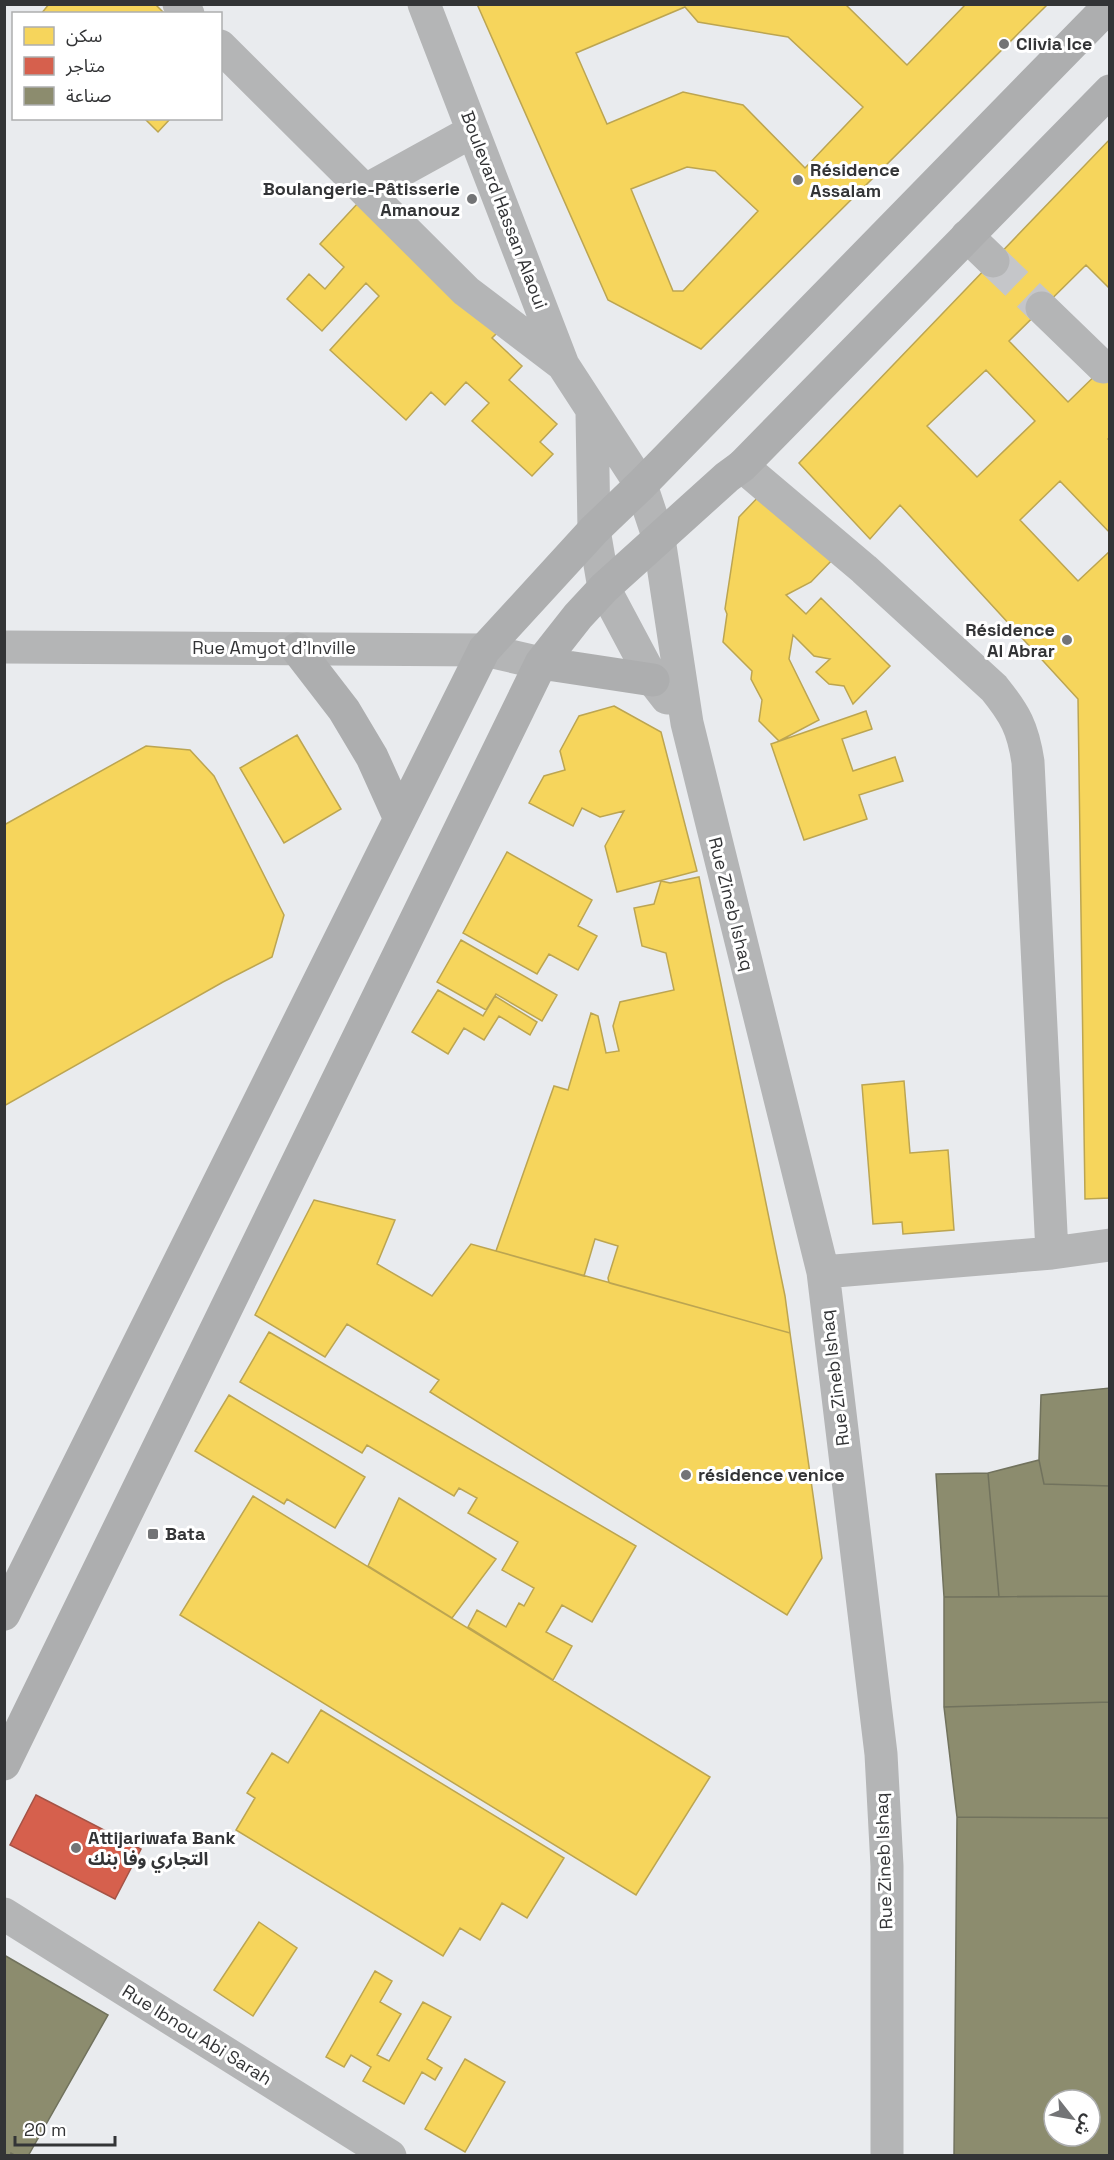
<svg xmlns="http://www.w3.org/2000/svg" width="1114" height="2160" viewBox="0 0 1114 2160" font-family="'Space Grotesk','Noto Sans Arabic',sans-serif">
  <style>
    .homes { fill: #f6d55c; stroke: #bca551; stroke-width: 1.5; fill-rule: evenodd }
    .shops { fill: #d6604d; stroke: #a55346; stroke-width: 1.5 }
    .industry { fill: #8c8c6e; stroke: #71725d; stroke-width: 1.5; fill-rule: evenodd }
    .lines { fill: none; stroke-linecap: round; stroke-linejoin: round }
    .minor-tunnel { stroke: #c5c6c9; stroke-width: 33; stroke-dasharray: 33 16; stroke-linecap: butt }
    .minor { stroke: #b4b5b6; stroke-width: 33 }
    .major { stroke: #adaeaf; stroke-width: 33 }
    .poi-dot { fill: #737476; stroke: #fff; stroke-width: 2 }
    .labels { text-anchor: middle; stroke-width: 6; stroke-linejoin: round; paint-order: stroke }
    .poi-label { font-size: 18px; font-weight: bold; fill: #333436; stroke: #fff; text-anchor: start }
    .street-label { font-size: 18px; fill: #333436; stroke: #fff }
  </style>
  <rect width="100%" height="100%" fill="#e9ebee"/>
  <path class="homes" d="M49,4H155L165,14H41Z
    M477,4H845L907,65L966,4H1048L701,349L608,300ZM685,7L698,22L788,37L863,107L805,168L743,105L683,92L607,124L576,53ZM687,167L715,171L758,211L683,291H673L631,189Z
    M144,118H171L158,132Z
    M1110,139V289L1086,265L1009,341L1068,402L1110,361V437L1108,439L1110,441V533L1060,481L1020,520L1078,581L1110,551V1198L1085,1199L1078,699L900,505L870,539L799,463ZM986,370L1035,421L977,477L927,426Z
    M358,203L498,332L492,338L522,366L509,380L557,424L540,442L553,454L532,476L472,421L489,403L466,382L445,405L431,392L406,420L330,350L379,296L366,283L322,331L287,299L309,274L325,289L344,267L320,244Z
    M765,490L835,557L811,582L786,595L806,614L821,598L890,666L853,704L844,686L829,684L816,672L830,659L814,656L793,635L789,659L819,720L779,741L759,721L762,700L751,679L752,671L723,642L727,614L725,609L739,517Z
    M614,706L661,732L697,871L617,892L605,846L624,811L600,817L582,808L573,826L529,803L544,776L565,770L560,751L579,716Z
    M866,711L872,729L842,739L853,771L895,757L903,781L859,795L867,819L804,840L771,744Z
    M297,735L341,809L284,843L240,768Z
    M146,746L190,750L214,776L284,915L272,957L223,982L4,1106V825Z
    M507,852L592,900L578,926L597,936L578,970L549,954L537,974L463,933Z
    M699,877L785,1296L790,1333L609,1283L608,1278L618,1246L595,1239L584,1276L496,1251L554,1086L568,1090L591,1013L598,1016L606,1053L619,1051L613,1026L620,1002L674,990L666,953L642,946L634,908L654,904L661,881L670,883Z
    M461,940L557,995L542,1021L496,994L486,1010L437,982Z
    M438,990L483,1016L495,996L537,1022L530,1035L499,1016L484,1040L464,1028L448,1054L412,1032Z
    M904,1081L910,1153L948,1150L954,1230L903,1234L902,1222L873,1224L862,1085Z
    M314,1200L395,1220L377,1264L432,1296L471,1244L790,1333L822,1558L787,1615L430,1392L439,1380L347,1324L325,1357L255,1315Z
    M269,1332L636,1546L592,1622L562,1605L546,1632L572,1646L553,1680L468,1627L477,1610L506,1627L519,1603L524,1606L534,1588L502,1570L518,1542L468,1513L477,1498L459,1488L454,1496L367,1445L362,1453L240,1382Z
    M229,1395L365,1477L335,1528L287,1499L284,1504L195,1451Z
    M253,1496L710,1777L636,1895L180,1615Z
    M399,1498L496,1559L452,1618L368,1566Z
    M321,1710L564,1858L527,1918L502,1903L480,1940L460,1928L443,1956L236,1830L255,1798L247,1793L272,1753L288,1763Z
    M259,1922L297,1948L253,2016L214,1990Z
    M375,1971L392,1981L380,2002L401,2014L377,2055L389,2061L423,2002L451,2017L427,2059L442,2068L435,2080L422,2072L404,2104L363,2081L371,2067L351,2055L344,2067L326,2057Z
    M465,2059L505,2082L465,2152L425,2129Z"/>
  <path class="shops" d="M36,1795L141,1849L115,1899L10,1845Z"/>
  <path class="industry" d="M1110,1388V1486L1044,1484L1039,1460L1041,1395Z
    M1039,1460L1044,1484L1110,1486V1596L999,1597L988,1473Z
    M988,1473L999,1597H944L936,1474Z
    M1110,1596V1702L944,1707V1597Z
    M1110,1702V1818L957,1817L944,1707Z
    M957,1817L1110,1818V2156H954ZM1054,2100H1090V2136H1054Z
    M4,1955L108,2015L28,2156H16L11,2153L10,2156H4Z"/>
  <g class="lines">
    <path class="minor-tunnel" d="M993,261L1042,308"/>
    <path class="minor" d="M179,4L188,14
      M424,4L563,365L641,485L659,539L687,723L823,1272L881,1754L887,1866V2156
      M220,46L466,291L563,365
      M366,190L473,131
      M967,236L993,261
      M1042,308L1103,367
      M592,412L594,530L604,588L653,680L667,698
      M742,466L864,569L994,688C1015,714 1023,728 1028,762L1052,1253
      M4,647L484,650L541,663
      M823,1272L1052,1253L1110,1245
      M4,1914L390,2156"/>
    <path class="major" d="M297,649L344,710L372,757L400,819
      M541,663L653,680
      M4,1614L484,650L594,530L641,485L1110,5
      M4,1764L541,663L578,616L604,588L727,477L742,466L1110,91"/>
  </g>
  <g class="poi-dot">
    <circle cx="1004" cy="44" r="6"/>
    <circle cx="798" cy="180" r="6"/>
    <circle cx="472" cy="199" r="6"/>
    <circle cx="1067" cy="640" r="6"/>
    <circle cx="686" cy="1475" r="6"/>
    <rect x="147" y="1528" width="12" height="12" rx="3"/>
    <circle cx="76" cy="1848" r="6"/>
  </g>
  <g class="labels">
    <g class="poi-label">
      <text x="1016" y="50">Clivia Ice</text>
      <text x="810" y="176">Résidence<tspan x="810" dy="21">Assalam</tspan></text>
      <text x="460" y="195" text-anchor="end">Boulangerie-Pâtisserie<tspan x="460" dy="21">Amanouz</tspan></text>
      <text x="1055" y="636" text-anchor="end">Résidence<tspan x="1055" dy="21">Al Abrar</tspan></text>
      <text x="698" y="1481">résidence venice</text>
      <text x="165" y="1540">Bata</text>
      <text x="88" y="1844">Attijariwafa Bank<tspan x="88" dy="21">التجاري وفا بنك</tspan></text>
    </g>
    <g class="street-label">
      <text transform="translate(504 210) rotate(69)" y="6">Boulevard Hassan Alaoui</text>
      <text x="274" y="654">Rue Amyot d'Inville</text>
      <text transform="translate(731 904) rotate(76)" y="6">Rue Zineb Ishaq</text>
      <text transform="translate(835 1378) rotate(-97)" y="6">Rue Zineb Ishaq</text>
      <text transform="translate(884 1861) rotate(-92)" y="6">Rue Zineb Ishaq</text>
      <text transform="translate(197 2035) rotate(32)" y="6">Rue Ibnou Abi Sarah</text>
    </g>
  </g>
  <rect width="1114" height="2160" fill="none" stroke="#333436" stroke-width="12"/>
  <rect x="12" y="12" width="210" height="108" fill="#ffffff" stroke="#adaeaf" stroke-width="1.5"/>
  <rect x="24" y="27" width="30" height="18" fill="#f6d55c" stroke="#adaeaf" stroke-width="1.5"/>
  <text x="66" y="42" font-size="18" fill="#333436">سكن</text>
  <rect x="24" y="57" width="30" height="18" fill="#d6604d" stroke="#adaeaf" stroke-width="1.5"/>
  <text x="66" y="72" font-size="18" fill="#333436">متاجر</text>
  <rect x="24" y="87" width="30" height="18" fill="#8c8c6e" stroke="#adaeaf" stroke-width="1.5"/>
  <text x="66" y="102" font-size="18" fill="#333436">صناعة</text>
  <g transform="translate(1072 2118) rotate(121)"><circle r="28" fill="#ffffff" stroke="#adaeaf" stroke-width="1.5"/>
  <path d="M0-4.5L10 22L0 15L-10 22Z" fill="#737476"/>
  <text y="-9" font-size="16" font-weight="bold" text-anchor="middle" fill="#333436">ش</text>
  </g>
  <path d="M15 2136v9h100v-9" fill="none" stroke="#333436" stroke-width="3"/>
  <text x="24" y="2136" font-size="18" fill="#333436" stroke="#ffffff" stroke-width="4.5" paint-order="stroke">20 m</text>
</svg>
